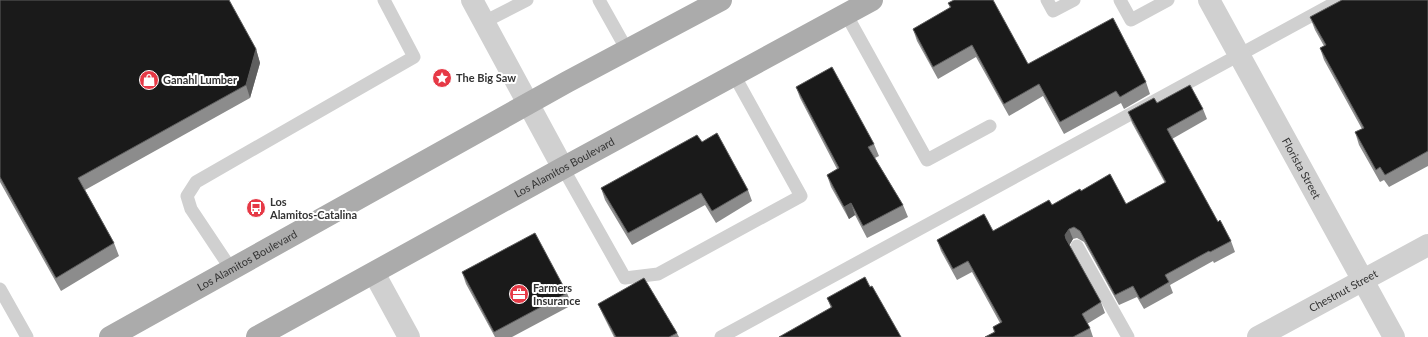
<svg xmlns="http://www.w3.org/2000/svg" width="1428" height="337" viewBox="0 0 1428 337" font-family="Lato,sans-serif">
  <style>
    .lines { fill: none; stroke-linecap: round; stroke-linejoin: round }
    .service { stroke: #d0d0d0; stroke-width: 13 }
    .minor { stroke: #d0d0d0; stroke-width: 22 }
    .primary { stroke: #ababab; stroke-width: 22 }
    .wall { fill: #8c8c8c }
    .shaded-wall { fill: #5f5f5f }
    .building { fill: #1a1a1a; stroke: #5f5f5f }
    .labels { text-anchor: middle; stroke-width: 4; stroke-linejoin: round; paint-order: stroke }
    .poi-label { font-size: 11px; font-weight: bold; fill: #333; stroke: #fff; text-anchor: start }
    .street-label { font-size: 11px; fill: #333; stroke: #fff }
  </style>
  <rect width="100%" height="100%" fill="#fff"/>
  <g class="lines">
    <path class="service" d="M599,0L627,50
      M1047,0L1053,11L1074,0
      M1120,0L1131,20L1168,0
      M846,14L927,160L990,126
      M484,22L527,0
      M563,168L625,278L658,274L801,196L734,75
      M1077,246L1128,337
      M231,269L191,209L187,196L196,182L414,57L384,0
      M0,289L27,337
      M721,337L1340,0"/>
    <g class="minor">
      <path d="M472,0L563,168"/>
      <path id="s1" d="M1209,0L1394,337"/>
      <path d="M374,273L409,337"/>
      <path id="s2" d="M1258,337L1428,245"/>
    </g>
    <g class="primary">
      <path id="s3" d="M110,337L567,82L721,0"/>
      <path id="s4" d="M257,337L563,168L872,0"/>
    </g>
  </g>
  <path class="wall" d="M0,0L256,49L260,63L250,98L85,190L114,243L119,256L61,291L0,182Z
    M1428,0V166L1389,187L1384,180L1380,182L1359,145L1355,132L1362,129L1324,60L1320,48L1324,46L1315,30L1310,17Z
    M948,3L1028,64L1146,82L1150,94L1124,109L1121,103L1064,134L1043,96L1009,116L976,57L938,79L917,41L913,29L950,8Z
    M796,87L874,144L879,156L875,158L903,205L908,217L867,238L855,215L849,219L831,187L827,175L837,169L800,98Z
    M1157,103L1203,109L1207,119L1172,139L1218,222L1231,241L1235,252L1214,263L1213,261L1170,285L1173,293L1144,309L1137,297L1119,305L1084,242L1077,238L1073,239L1069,245L1101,302L1105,313L1087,324L1090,328L1093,337H985L994,332L993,327L1000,323L972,272L957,280L941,251L937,240L993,231L1052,205L1081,191L1126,204L1165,183L1132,123L1128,112Z
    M702,142L748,190L752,201L716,223L705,205L632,245L605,200L601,188Z
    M462,272L567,293L572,305L512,337H495L466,284Z
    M870,287L831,308L827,298Z
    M598,304L677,333L679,337H614L603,315Z"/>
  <path class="shaded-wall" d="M256,49L260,63L250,98L246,85Z
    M851,203L855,215L849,219L844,207Z
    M1069,229L1073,239L1069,246L1066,239L1065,235Z"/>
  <path class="building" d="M0,0H229L256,49L246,85L78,178L114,243L56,278L0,177Z
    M954,0H993L1028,64L1113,18L1146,82L1120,97L1116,91L1060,122L1039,84L1004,104L972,45L933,67L913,29L951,7L948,3Z
    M1342,0H1428V151L1385,175L1380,167L1376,170L1355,132L1364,128L1320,48L1326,45L1310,17Z
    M832,67L874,144L868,147L903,205L863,226L851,203L844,207L827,175L839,168L796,87Z
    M1190,85L1203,109L1167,129L1218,222L1220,220L1231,241L1210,252L1209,251L1165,275L1169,282L1140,299L1133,286L1115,295L1080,231L1074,227L1069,229L1065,235L1066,239L1101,302L1082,314L1090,328L1073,337H985L995,332L993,327L1002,322L968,261L953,269L937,240L984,214L993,231L1049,200L1052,205L1080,189L1081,191L1110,174L1126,204L1166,182L1128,112L1154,98L1157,103Z
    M717,133L748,190L712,211L701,193L628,233L601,188L697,135L702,142Z
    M535,233L567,293L494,332L462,272Z
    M865,277L870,287L872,286L901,337H779L832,307L827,298Z
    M644,278L677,333L669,337H616L598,304Z"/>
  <defs>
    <symbol id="sight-disc" viewBox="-11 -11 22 22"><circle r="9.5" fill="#e63946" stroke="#fff"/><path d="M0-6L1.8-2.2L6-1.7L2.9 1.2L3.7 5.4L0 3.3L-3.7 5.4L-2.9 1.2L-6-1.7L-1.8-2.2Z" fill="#fff"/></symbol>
    <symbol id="shop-disc" viewBox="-11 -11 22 22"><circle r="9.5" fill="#e63946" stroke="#fff"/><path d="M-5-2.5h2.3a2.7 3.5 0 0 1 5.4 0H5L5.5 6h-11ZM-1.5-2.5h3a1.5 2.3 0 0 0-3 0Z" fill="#fff"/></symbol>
    <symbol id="bus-disc" viewBox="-11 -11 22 22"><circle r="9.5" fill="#e63946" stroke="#fff"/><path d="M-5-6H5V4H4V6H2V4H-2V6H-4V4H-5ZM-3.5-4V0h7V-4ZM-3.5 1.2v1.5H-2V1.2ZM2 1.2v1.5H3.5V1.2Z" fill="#fff"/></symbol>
    <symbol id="office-disc" viewBox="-11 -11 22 22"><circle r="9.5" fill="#e63946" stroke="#fff"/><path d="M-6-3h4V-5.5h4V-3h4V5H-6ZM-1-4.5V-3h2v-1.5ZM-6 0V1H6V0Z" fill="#fff"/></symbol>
  </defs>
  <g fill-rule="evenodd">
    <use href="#sight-disc" x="431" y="67" width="22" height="22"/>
    <use href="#shop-disc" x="138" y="69" width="22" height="22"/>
    <use href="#bus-disc" x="245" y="197" width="22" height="22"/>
    <use href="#office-disc" x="508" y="283" width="22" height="22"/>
  </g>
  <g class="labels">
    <g class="poi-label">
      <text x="456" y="82">The Big Saw</text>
      <text x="163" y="84">Ganahl Lumber</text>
      <text x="270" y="206">Los<tspan x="270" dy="13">Alamitos-Catalina</tspan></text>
      <text x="533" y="292">Farmers<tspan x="533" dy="13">Insurance</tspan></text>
    </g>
    <g class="street-label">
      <text dy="4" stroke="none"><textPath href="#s4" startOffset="351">Los Alamitos Boulevard</textPath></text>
      <text dy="4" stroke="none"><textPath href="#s1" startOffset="192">Florista Street</textPath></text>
      <text dy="4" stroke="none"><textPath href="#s3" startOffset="157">Los Alamitos Boulevard</textPath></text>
      <text dy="4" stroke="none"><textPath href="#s2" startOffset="97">Chestnut Street</textPath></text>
    </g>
  </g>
</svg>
